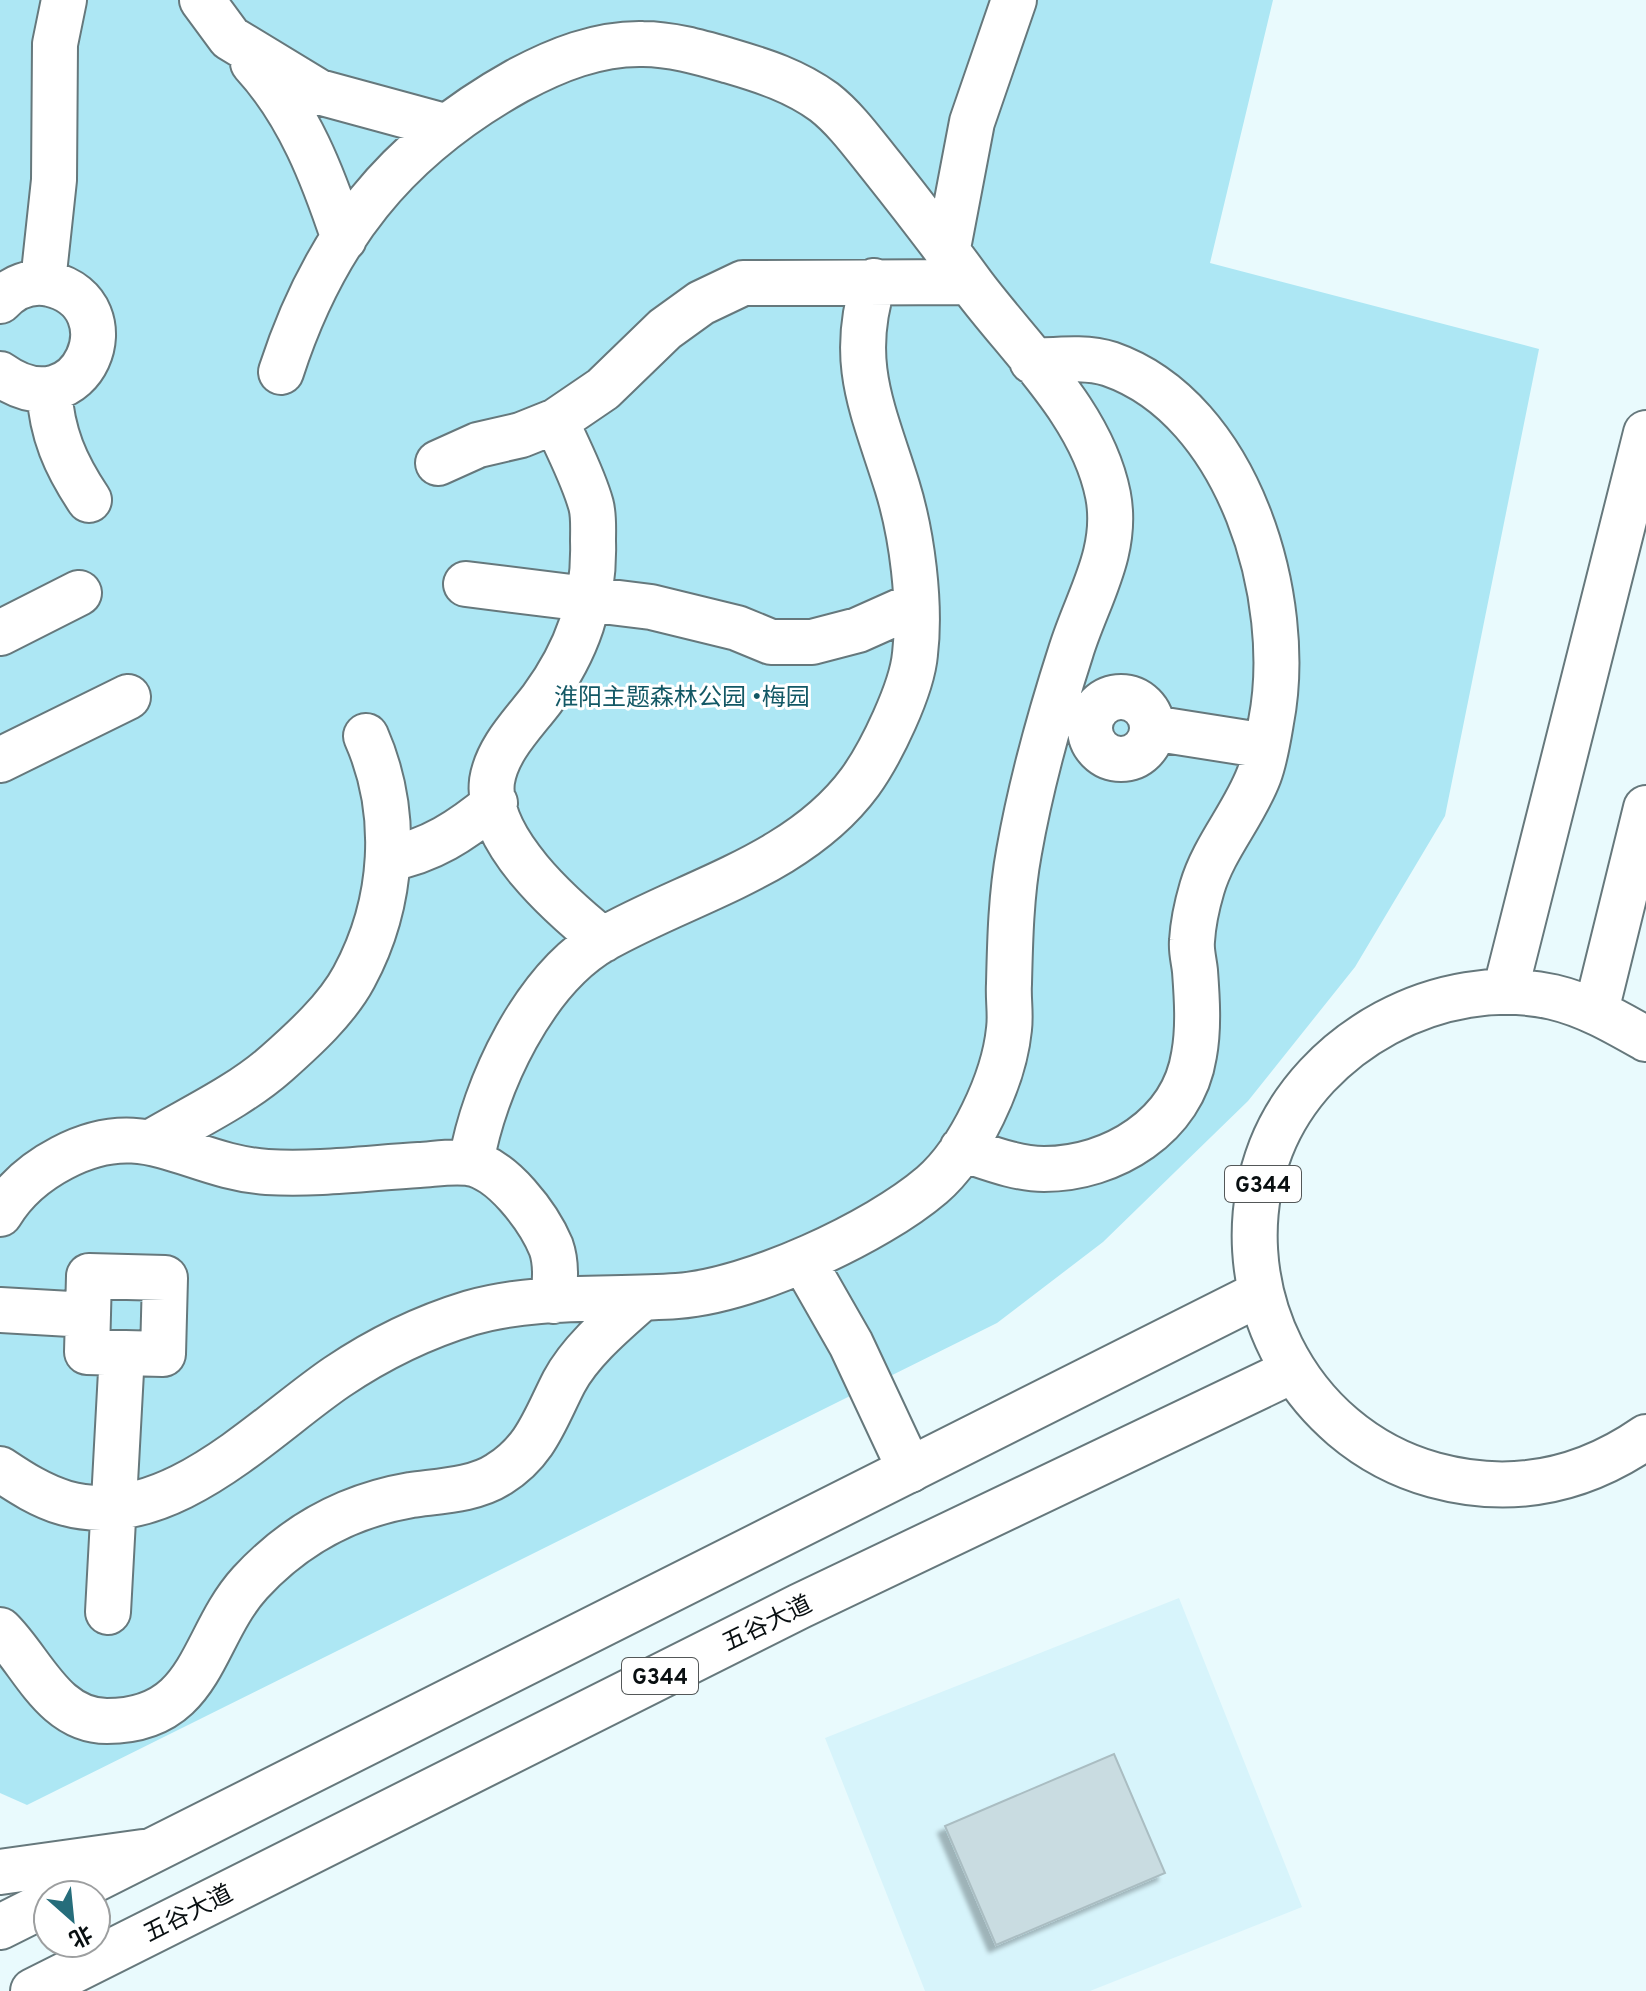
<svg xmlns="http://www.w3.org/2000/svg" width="1646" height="1991" viewBox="0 0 1646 1991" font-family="Overpass,'Noto Sans SC',sans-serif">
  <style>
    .built { fill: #d7f4fb }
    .green { fill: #ade7f4 }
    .building { fill: #c9dce1; stroke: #aabdc2; stroke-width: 2; filter: url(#shadow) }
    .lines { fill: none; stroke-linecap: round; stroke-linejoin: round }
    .minor-casing { stroke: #66787c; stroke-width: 48 }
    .highway-casing { stroke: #66787c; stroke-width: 48 }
    .minor { stroke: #fff; stroke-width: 44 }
    .highway { stroke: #fff; stroke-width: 44 }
    .labels { text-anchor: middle; stroke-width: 6; stroke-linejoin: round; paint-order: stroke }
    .shield { fill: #fff; stroke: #535758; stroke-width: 2 }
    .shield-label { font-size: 22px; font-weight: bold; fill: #090f11 }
    .park-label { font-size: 24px; fill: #135865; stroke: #fff }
    .street-label { font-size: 24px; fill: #090f11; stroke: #fff }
  </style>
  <defs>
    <filter id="shadow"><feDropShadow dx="-7" dy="7" stdDeviation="2" flood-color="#0004"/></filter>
  </defs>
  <rect width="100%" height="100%" fill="#e9fafd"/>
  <path class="built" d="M1179,1598L1302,1907L1090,1991H925L825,1738Z"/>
  <path class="green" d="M0,0H1273L1210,263L1539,349L1445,816L1355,967L1248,1101L1103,1242L997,1323L27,1805L0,1793Z"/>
  <path class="building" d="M1114,1754L1165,1873L996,1945L945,1826Z"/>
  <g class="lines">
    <defs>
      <path id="minor" d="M202,0L230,38L319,92L444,126
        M253,63C299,113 323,176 344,239
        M948,248L972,122L1014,0
        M43,282L54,180L55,44L64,0
        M0,301C13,287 31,280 50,284C134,304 83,433 0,374
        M49,390C52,434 65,464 89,500
        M556,421C568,449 583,476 591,505C594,516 593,530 593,541C595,602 577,651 542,699C523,724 497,749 492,781C485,840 562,907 603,940
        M438,463L478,445L521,435L556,421L603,389L665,329L701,303L743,283L970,282
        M466,584L651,607L737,628L771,642H812L858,630L914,605
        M0,633L79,593
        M1090 728a31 31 0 1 1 62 0a31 31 0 1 1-62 0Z
        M1152,728L1266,746
        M0,760L128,697
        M388,859C431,851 461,831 495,803
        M153,1141C194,1117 241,1095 277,1063C304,1039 337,1009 354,977C394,903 400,813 366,736
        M962,1149C987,1157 1016,1169 1044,1169C1112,1169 1183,1126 1194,1055C1199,1028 1197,998 1195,971C1194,961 1191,951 1192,941C1193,923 1197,905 1202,888C1214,847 1244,815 1259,775C1265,759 1268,740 1271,722C1295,599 1239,409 1110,364C1086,356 1056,360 1032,361
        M471,1163C484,1086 534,979 604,939C689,891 799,865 860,782C881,753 912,689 915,654C921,604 912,534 897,486C873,409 848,362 874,281
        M0,1214C15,1189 37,1171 62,1158C145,1114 186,1166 267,1172C317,1175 369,1168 419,1165C435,1164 452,1161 468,1163C501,1166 539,1218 551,1247C557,1264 555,1283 553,1301
        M803,1260L851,1344L910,1470
        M89,1276L165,1278L163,1354L87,1352Z
        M0,1310L88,1315
        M0,1469C21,1483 41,1496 65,1503C167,1532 262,1428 337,1377C377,1350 424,1327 470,1313C536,1294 609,1301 677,1296C750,1291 876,1233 932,1185C970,1152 1004,1080 1009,1029C1011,1014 1008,999 1009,984C1010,941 1011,895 1019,852C1031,784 1050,716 1071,651C1087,599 1119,552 1108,495C1092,414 1021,350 973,286C944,246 914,207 883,168C865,146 847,120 824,102C795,81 764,71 730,61C702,53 672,44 643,44C598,43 556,60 517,81C395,149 324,239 281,372
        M108,1612L122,1353
        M0,1630C32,1661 53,1721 107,1721C204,1721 200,1638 250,1583C294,1535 347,1506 411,1495C439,1491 475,1490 499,1474C536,1451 545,1419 564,1382C581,1350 615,1322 642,1298
        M0,1872L143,1852"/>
      <path id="highway" d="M1505,992L1646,433
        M1596,1011L1646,808
        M1646,1039C1616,1022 1587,1005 1553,997C1441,972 1313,1041 1271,1148C1219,1283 1296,1437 1434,1475C1511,1496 1581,1482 1646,1437
        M64,1895L1259,1294
        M0,1927L48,1903
        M33,1991L800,1606L1292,1371"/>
    </defs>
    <use href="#minor" class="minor-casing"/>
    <use href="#highway" class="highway-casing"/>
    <use href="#minor" class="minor"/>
    <use href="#highway" class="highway"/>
  </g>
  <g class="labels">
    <g class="shield">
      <rect x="1225" y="1166" width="76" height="36" rx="6"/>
      <rect x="622" y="1658" width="76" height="36" rx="6"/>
    </g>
    <g class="shield-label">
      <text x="1263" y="1192">G344</text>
      <text x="660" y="1684">G344</text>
    </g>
    <g class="park-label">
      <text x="682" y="705">淮阳主题森林公园 •梅园</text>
    </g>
    <g class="street-label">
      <text transform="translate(767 1623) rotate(-26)" y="8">五谷大道</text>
      <text transform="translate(188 1913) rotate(-27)" y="8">五谷大道</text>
    </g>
  </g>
  <g transform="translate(72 1919) rotate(153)"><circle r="38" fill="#ffffff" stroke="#9d9fa0" stroke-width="2"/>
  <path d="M0-6L14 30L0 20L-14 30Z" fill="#266d7b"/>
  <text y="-12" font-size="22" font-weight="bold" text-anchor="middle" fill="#090f11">北</text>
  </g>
</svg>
